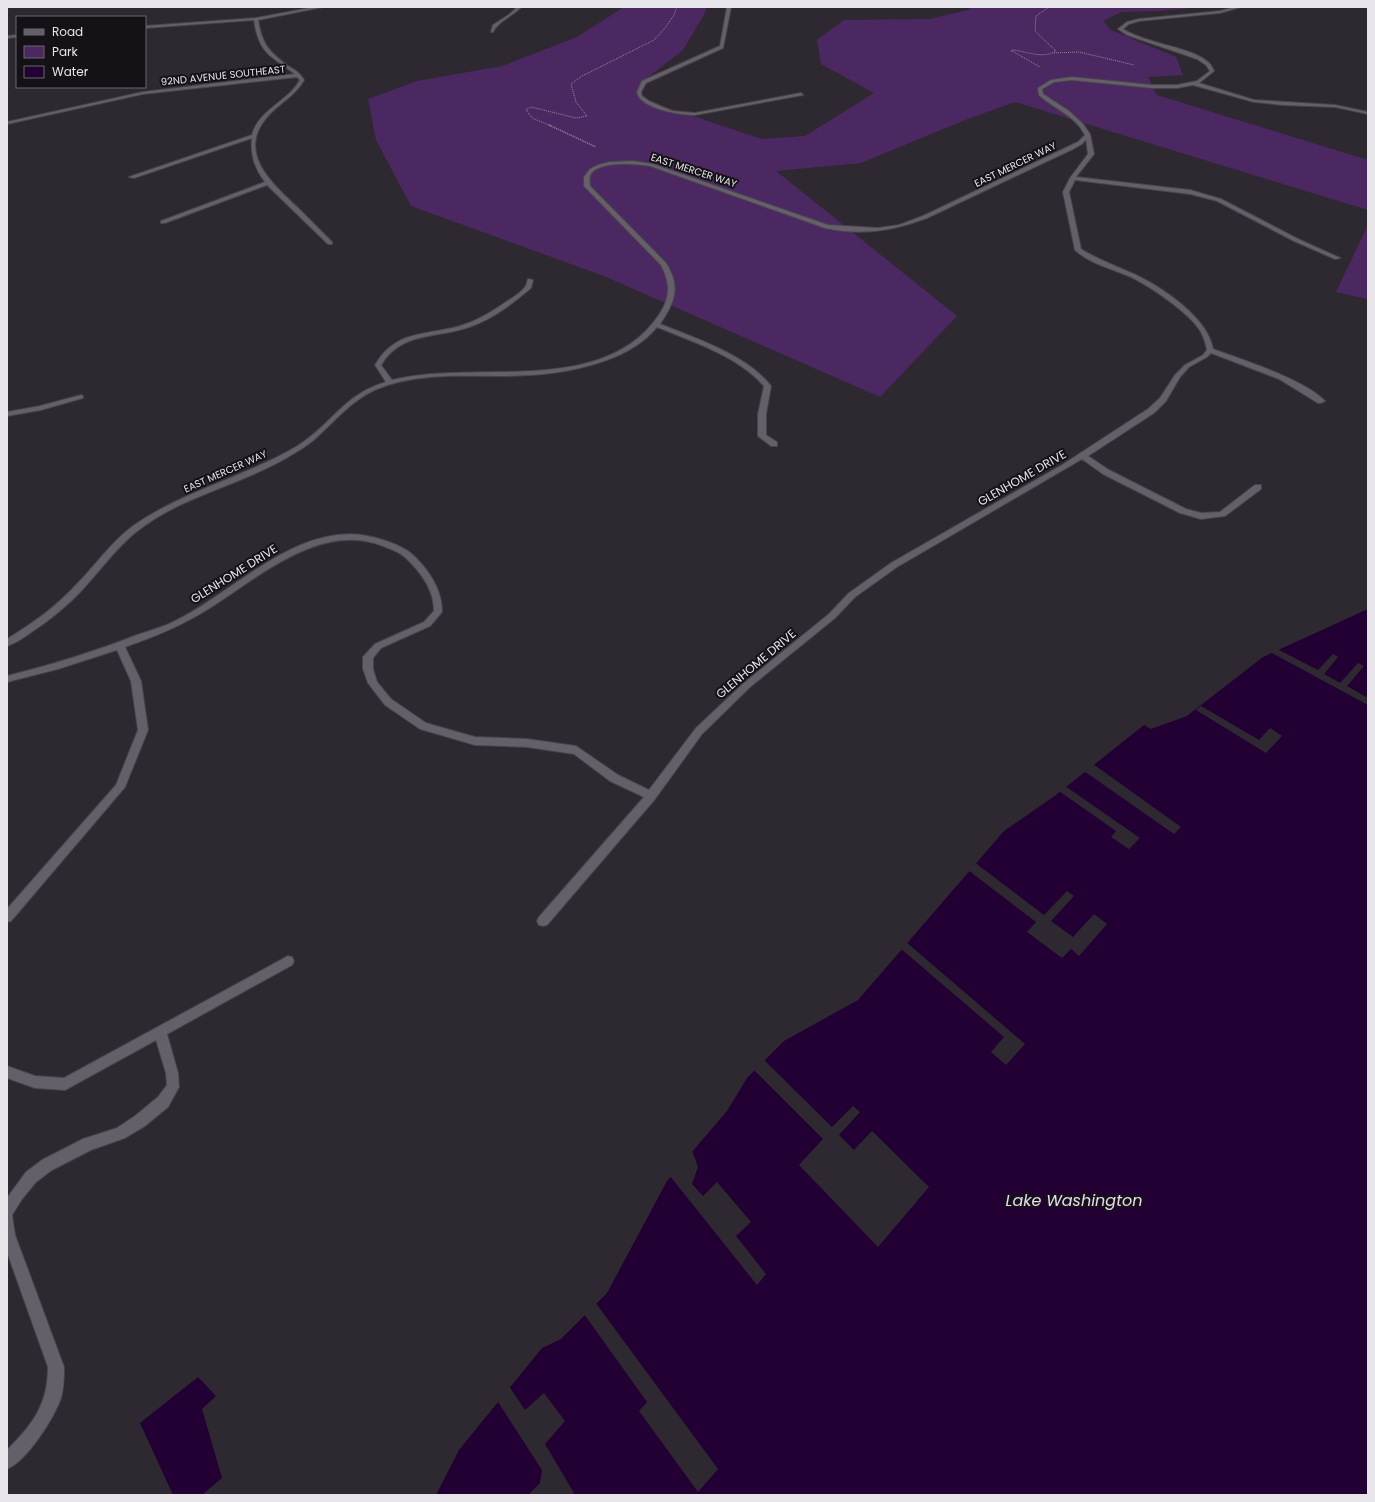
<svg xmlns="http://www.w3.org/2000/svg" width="1375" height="1502" viewBox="0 0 1375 1502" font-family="Poppins,sans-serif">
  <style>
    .green { fill: #4c2862 }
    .water { fill: #220034 }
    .pier { fill: #2e2831 }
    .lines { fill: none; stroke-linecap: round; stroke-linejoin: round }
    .minor-casing { stroke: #48444b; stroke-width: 2 }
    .path-far1 { stroke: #928e95; stroke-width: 1; stroke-dasharray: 1 1; stroke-linecap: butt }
    .path { stroke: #928e95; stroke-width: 1.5; stroke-dasharray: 1 1; stroke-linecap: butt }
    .minor { fill: #655f69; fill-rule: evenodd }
    .labels { text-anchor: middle; stroke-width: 4; stroke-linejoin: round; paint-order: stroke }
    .far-street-label { font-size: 10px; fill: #e7e4ea; stroke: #141216 }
    .street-label { font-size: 12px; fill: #e7e4ea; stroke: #141216 }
    .near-water-label { font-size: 16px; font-style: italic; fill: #e7dbf0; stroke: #141216 }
  </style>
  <rect width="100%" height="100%" fill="#2e2831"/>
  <path class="green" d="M624,7H706L705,13L683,50L642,82V99L762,139L805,136L874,93L821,64L817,40L844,20L930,19L968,10L972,7H1203L1159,11L1121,12L1103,21L1111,30L1176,57L1183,75L1148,77L1157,95L1368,160V210L1015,102L965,120L861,163L776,171L957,316L880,397L604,276L411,206L376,140L368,99L417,81L502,66L577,37Z
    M1368,225V299L1336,292Z"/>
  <path class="water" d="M1368,609V1495H436L459,1450L542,1348L561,1339L607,1293L667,1181L727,1111L747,1078L784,1041L858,1000L1004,831L1056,795L1144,725L1151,729L1187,716L1263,657Z
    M198,1377L216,1396L202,1409L222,1478L202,1495H173L140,1423Z"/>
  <path class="pier" d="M1277,649L1318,670L1333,654L1338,657L1324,674L1340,683L1358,663L1364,666L1347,686L1366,697L1368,695V705L1270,652Z
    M1201,706L1259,740L1270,728L1282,736L1266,753L1196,710Z
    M1093,764L1181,827L1174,834L1084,771Z
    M1065,786L1140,838L1129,849L1111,837L1116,831L1059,791Z
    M974,862L1044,915L1067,891L1074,896L1051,921L1073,937L1094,914L1107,924L1079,956L1071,949L1062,958L1027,932L1036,922L968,870Z
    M906,942L1025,1044L1006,1065L991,1052L1004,1037L900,948Z
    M763,1059L832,1127L853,1106L860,1112L839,1135L854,1150L872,1131L929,1187L878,1247L799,1165L823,1139L753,1069Z
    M692,1150L698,1167L692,1184L703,1196L717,1182L751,1222L736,1236L766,1274L757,1285L670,1176Z
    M595,1302L718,1469L698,1492L639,1411L647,1402L584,1314Z
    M509,1386L525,1410L544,1393L565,1421L545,1444L574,1493L572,1495H528L540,1483L542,1470L498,1402Z"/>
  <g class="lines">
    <defs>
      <path id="minor" d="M315,7H323L258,20C262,44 268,51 288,66C295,70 300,73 304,80C294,98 275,105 264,121C238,155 275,186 297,207C309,219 320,230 332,242V244H328L267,185L165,223H161V221L265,182C255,169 250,155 252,138L134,178L129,177L252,135C259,109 288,102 300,80L297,77L143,94L7,124V122L143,92L295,74C270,55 259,54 254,20L145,28V26L256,18Z
        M517,7H521C513,16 498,21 493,32H491L493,25L510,14Z
        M727,7H731L723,48L646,83L641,92L642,96L649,101L672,111L695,113L801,93L803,95L695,115C680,115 640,109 637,92L642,81L720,46Z
        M1235,7H1241L1220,13L1139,21L1129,24L1123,29C1146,44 1193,47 1209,63C1211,65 1213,69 1214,71L1199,83L1254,100L1335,105L1368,112V114L1335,107L1283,105L1254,102L1193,85L1177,88H1152L1072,80L1054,82L1042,89L1043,94L1069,111L1083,124L1090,134L1094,154L1076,177L1190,190L1221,199L1298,239L1340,258L1335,259L1294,241L1217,201L1190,194L1075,180L1069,192L1081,249C1098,260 1117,266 1136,275C1163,288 1208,318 1213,349C1243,360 1303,379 1325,401L1321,403H1318L1279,379L1211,353L1207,357L1189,367L1180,377L1166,401L1154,413L1088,456L1109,470L1186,509L1201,513L1220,512L1255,485H1261V489L1225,516L1201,519L1180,513L1103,474L1082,459L897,567L855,597L835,618L750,687L702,734L655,799L547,925L543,926L539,925L537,921L539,917L644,797L610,781L574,754L527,747L475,745L420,729L385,705L368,683L363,669V657L375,644L424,622L434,611C434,591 423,575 409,561C402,553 393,550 383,546C317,520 253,583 200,614C176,628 151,638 125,647L141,681L148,730L125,787L11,921L7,922V909L116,785L138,730L131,681L117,650L58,669L7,682V676C51,665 94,652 137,635C148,631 160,628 171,623C236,593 304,512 383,540C395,544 406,548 415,557C430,572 442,590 442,612L430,626L381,648L373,658V669L377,682L391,699L426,723L475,737L527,739L576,746L618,775L649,790L696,728L744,683L829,614L849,593L891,563L1062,465L1148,409L1160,398L1175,375L1185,365L1203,355L1207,350C1206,344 1204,338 1201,332C1191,314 1150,286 1131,277C1113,269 1090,264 1075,250L1063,192L1070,178L1088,154L1086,139L1082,144L1073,149L927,218C892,231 862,236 825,228L650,166C637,164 596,160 590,176C589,179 590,183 590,186L666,263C681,287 675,302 660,324C695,338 747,355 771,386L766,414V435L777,442V446H771L758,436V414L764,386C738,356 693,342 657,327C643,344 624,354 604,361C570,373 535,376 500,376C458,376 416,373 377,389C353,399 337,419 318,436C309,445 298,451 288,457C239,486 181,496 136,532C115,549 100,571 82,590C67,606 51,619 33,631C25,637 16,643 7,646V639C32,624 56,607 76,585C95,566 111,542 133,526C184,490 246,477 299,445C333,423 343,395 386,382L375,365C397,327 430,337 466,324C480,319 493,311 506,302C512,298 521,293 525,287C527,285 527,281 528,279L533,280L531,288C513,303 494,318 472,326C439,339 402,330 381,365L392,380C473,360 595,395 653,323C669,303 673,288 661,265L584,186V177L590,169L598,165L610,162L633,161L653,164L828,225L878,228L899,225L923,216L1078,142L1085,135C1075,115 1054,109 1039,95L1038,88L1051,80L1072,77L1152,85H1177L1197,81L1210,71L1206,65L1197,59L1127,35L1118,29L1127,22L1139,19L1220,11Z
        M17,35V37L7,38V36Z
        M81,395L83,396V398L41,410L7,416V412L40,406Z
        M288,956L292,957L294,961L292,965L167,1034L178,1073L179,1087L168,1107L145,1126L125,1138L91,1150L52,1170L36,1182L22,1199L12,1215L15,1235L64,1367C64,1377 64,1388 61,1398C54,1418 27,1461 7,1469V1450C33,1424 48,1405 48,1367L7,1252V1198L26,1172L42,1160L83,1139L117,1128L135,1116L158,1097L167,1085L166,1073L156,1040L65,1090L35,1088L7,1078V1066L35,1076L64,1078Z"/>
    </defs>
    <use href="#minor" class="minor-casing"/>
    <path class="path-far1" d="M1011,51L1014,50C1027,52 1044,59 1056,51L1035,31L1036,16L1049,7
      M1012,51L1040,67
      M1054,53L1079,52L1134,65
      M551,126L532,118L526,110L531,107L576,118L587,116L576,102L571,84L582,76L654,40L665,28L674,15L677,7"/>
    <path class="path" d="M549,125L596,147"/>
    <use href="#minor" class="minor"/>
  </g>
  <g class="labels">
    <g class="far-street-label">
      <text transform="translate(223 75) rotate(-6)" y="4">92ND AVENUE SOUTHEAST</text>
      <text transform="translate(1015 164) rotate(-26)" y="4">EAST MERCER WAY</text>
      <text transform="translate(694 170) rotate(18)" y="4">EAST MERCER WAY</text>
      <text transform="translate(225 471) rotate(-24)" y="4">EAST MERCER WAY</text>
    </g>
    <g class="street-label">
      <text transform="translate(1022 478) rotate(-30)" y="4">GLENHOME DRIVE</text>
      <text transform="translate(234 574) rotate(-32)" y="4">GLENHOME DRIVE</text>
      <text transform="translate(756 664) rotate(-40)" y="4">GLENHOME DRIVE</text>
    </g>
    <g class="near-water-label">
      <text x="1074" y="1206">Lake Washington</text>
    </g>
  </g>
  <rect width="1375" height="1502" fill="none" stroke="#e7e4ea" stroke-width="16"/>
  <rect x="16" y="16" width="130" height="72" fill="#141216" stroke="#68666b"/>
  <rect x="24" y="29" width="20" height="6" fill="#655f69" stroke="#68666b"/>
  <text x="52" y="36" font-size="12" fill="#e7e4ea">Road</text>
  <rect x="24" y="46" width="20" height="12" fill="#4c2862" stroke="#68666b"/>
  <text x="52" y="56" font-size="12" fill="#e7e4ea">Park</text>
  <rect x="24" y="66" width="20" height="12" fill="#220034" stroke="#68666b"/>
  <text x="52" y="76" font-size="12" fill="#e7e4ea">Water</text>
</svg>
